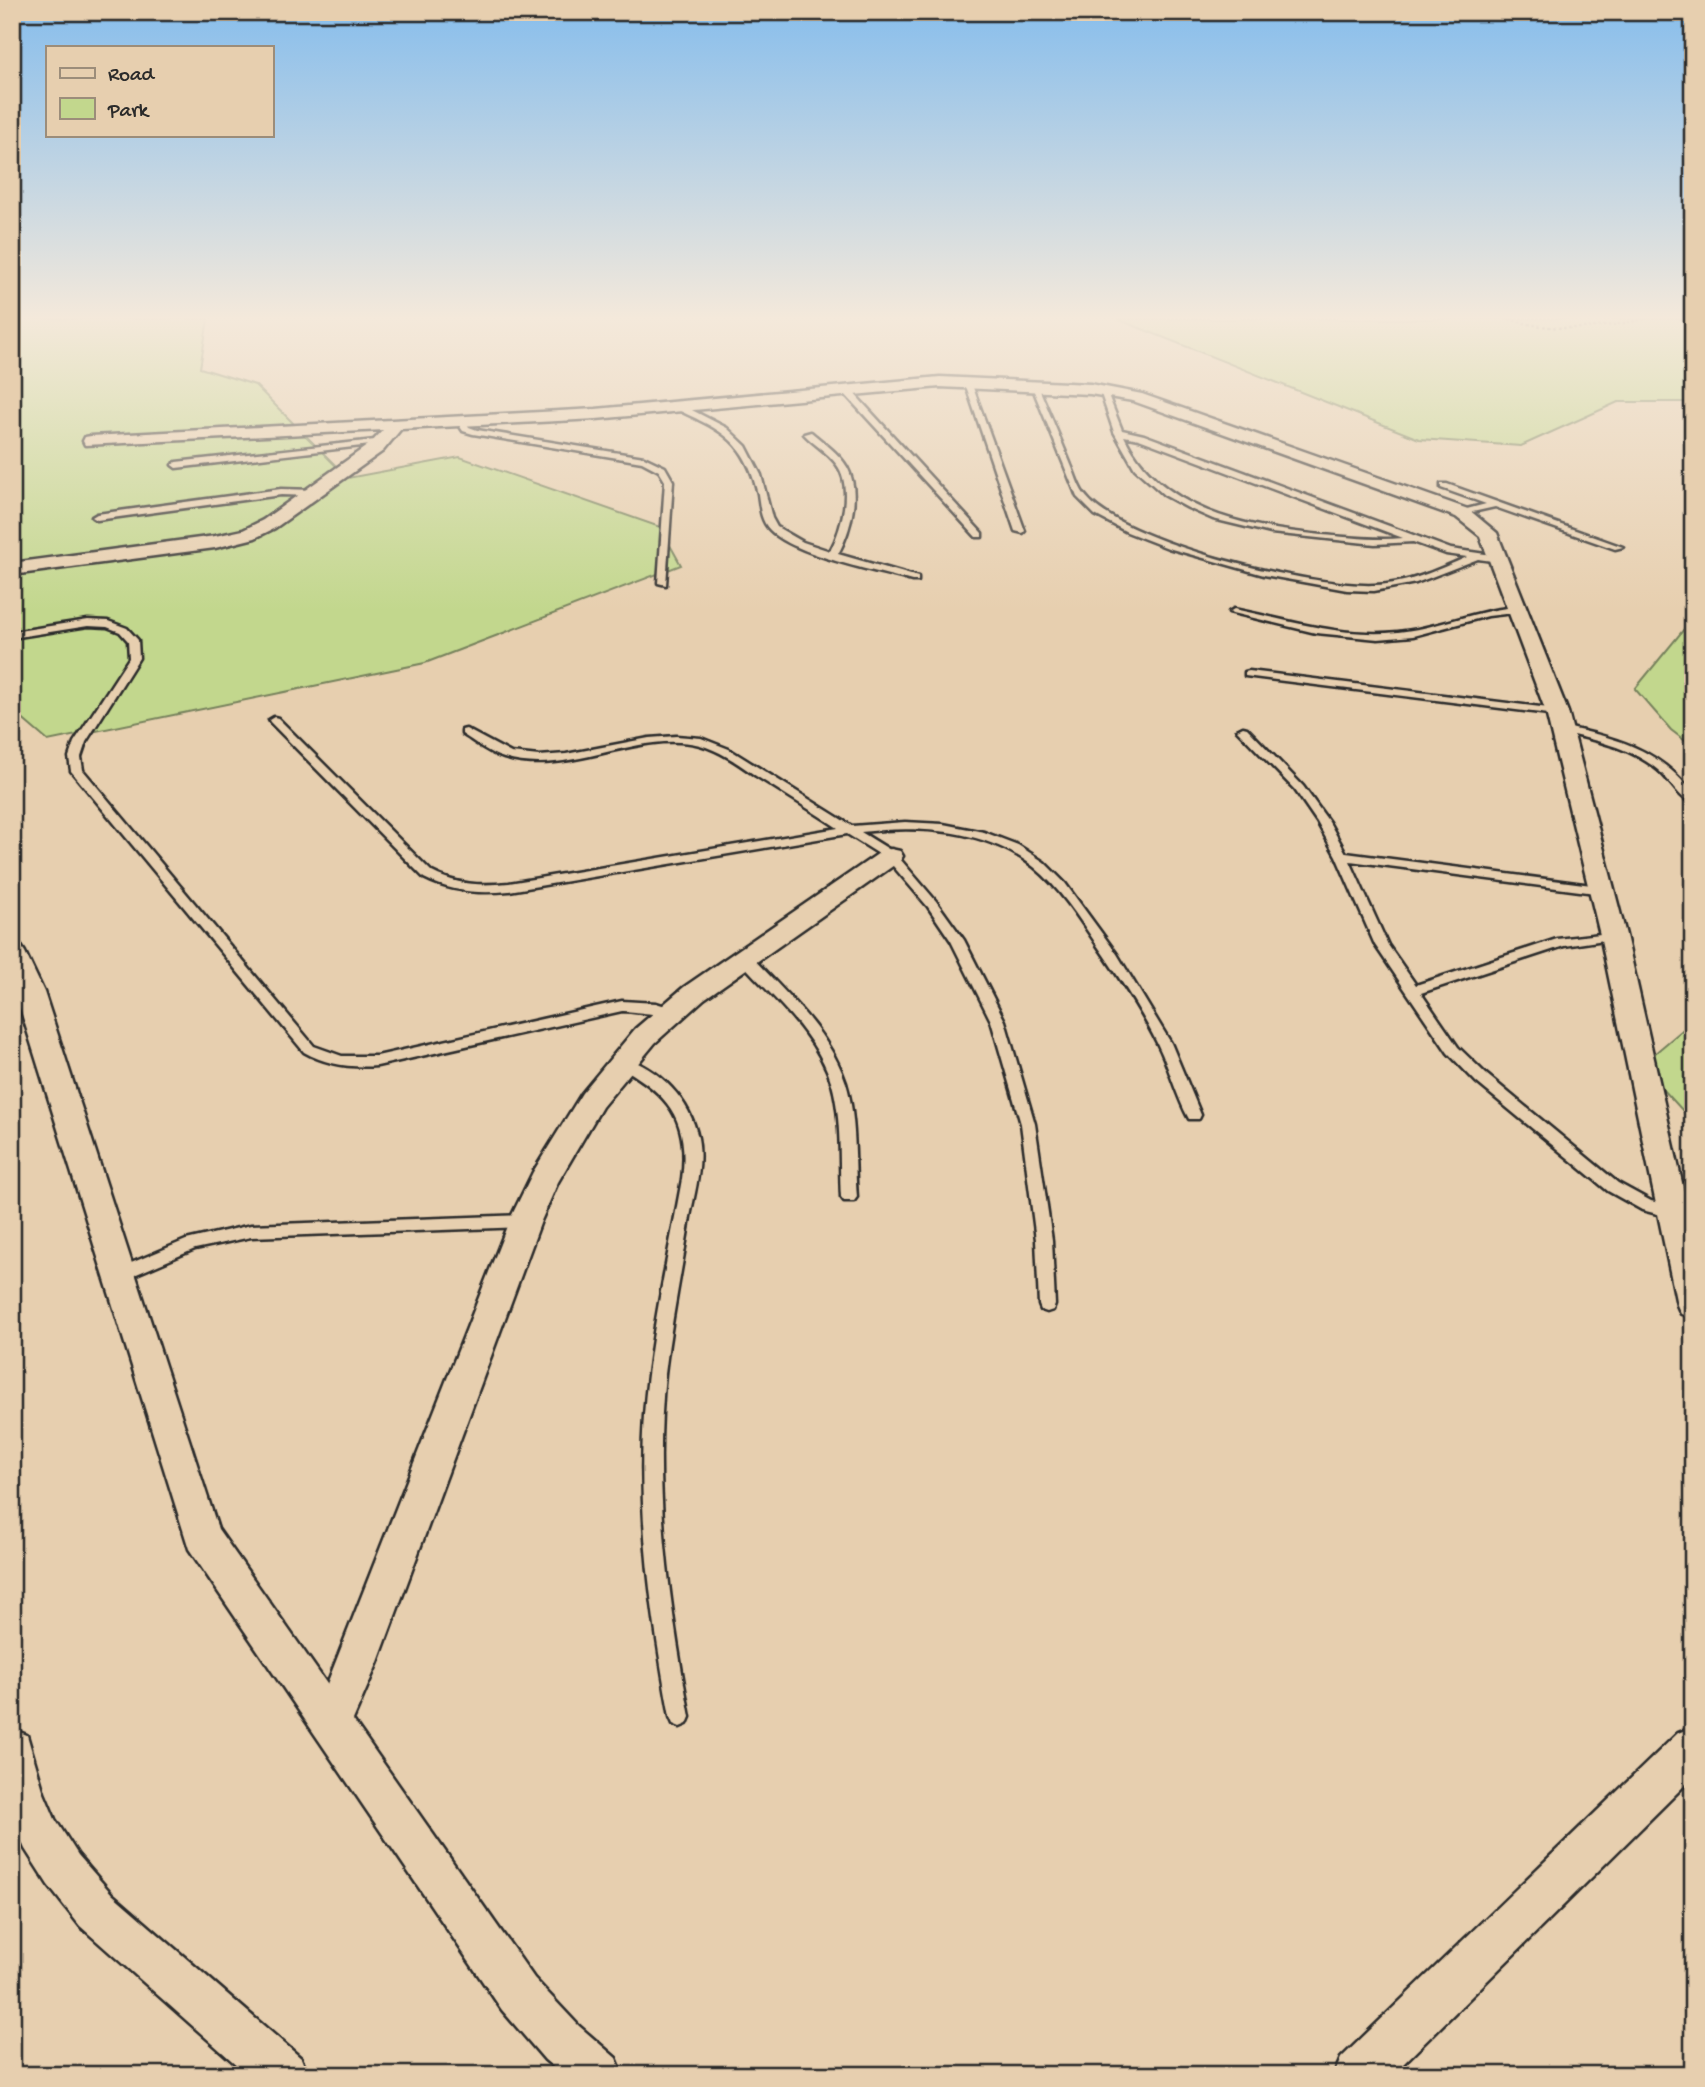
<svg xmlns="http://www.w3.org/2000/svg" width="1705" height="2087" viewBox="0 0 1705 2087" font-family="'Gochi Hand',sans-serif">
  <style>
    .green { fill: #c2d78d; stroke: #76815c; stroke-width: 2 }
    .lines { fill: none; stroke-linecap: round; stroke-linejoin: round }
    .lane-casing { stroke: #2b2b2b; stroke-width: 5 }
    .street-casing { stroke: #2b2b2b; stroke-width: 5 }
    .path { stroke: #2b2b2b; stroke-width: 2.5; stroke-dasharray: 2.5 2.5; stroke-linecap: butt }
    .lane { fill: #e7cfaf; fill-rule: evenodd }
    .street { fill: #e7cfaf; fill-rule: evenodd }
  </style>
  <rect width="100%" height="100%" fill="#e7cfaf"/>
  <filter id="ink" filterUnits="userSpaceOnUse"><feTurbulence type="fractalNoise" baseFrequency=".0143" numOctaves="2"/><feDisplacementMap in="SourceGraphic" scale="14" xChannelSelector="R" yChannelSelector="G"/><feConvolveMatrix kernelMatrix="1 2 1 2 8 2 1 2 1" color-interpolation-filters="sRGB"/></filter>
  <g filter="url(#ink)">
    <path class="green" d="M12,319H208L200,368L255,385L348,478L460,457L660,527L681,565L425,663L48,741L12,710Z
      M1117,319H1693V402H1618L1521,446L1419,439Z
      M1693,618V747L1671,730L1635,689Z
      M1693,1021V1122L1641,1065Z"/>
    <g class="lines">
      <defs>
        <path id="lane" d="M964,380L971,382L1025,531L1023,533L1015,531Z
          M1031,384L1038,386C1049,412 1060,438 1071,465C1075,474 1078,486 1084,494C1119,543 1315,588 1375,585C1407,584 1438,570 1467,557L1446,554L1413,542L1375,544L1271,533L1213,519L1188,508L1164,495L1135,469L1114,432L1099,388L1106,390L1122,430L1144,435L1451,549L1499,556L1504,559L1499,562L1478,559L1416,583L1374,591L1347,590L1264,575L1168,548L1127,532L1095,515L1077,497ZM1124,436L1139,439L1403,538C1377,541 1348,537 1322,535C1245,527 1161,512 1124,436Z
          M844,389H850L982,533V537H976L844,393Z
          M676,405H682L727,428L746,446L761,475L772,518L777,527L803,542L830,551C842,529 853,487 837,465C828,452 814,445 804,434L811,432C824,443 839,453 847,467C861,492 851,531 838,554L918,577V581H912C877,571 794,555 770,530C760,520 760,506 758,494C745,440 723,431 676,409Z
          M458,420H464L469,427L477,430L644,457L665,467L673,481L666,585L658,583L665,481L659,471L642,462L473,434L463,431L457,422Z
          M384,439H387V443L176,468L172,465L176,462Z
          M1441,484H1447L1623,547L1615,549L1495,507L1459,515V511L1486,504L1441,488Z
          M281,489L314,490L318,493L314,496L281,495L97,520L92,517L97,514Z
          M1519,607L1524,610L1522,612L1488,616L1413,636L1378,639L1316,633L1229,612L1234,609C1288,620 1343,638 1398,632C1440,628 1477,609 1519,607Z
          M88,620L108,621L127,628L138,640L139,658L86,742L81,757L83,770L314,1046L342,1056H377L622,1001L656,1003L675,1009L677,1012L675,1015C666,1017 634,1011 622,1011L377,1066C351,1068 327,1065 304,1052L71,771L69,757L74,742L129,658L128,641L120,632L107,627L88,626L12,638V632Z
          M1249,671L1557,709L1562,712L1557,715L1245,676V672Z
          M274,717L278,718L432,872C457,885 481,886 509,883L838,828C811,810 783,793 756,776C739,764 721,751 700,745C637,729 569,778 504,758C488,753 476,743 462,734V730L466,729L511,753L539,756L566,754L649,738L676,736L701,738L729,749L852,826L905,822L943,824L984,832L1018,845L1044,862L1065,883L1117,954L1171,1043L1201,1115L1199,1119H1189C1176,1096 1170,1069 1158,1045C1141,1010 1119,977 1097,945C1079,918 1060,888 1034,867C987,829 918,825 861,832L895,853L936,901L964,940L1005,1021L1035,1124L1052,1240L1055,1305L1053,1310L1047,1312L1041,1310L1039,1305L1036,1240L1021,1124L991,1021L951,941L928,907L887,859L847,834L509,891C479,894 451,892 424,878L270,722L269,720Z
          M1561,726C1616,738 1656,747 1693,793V804C1680,799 1670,780 1658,770C1629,746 1593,740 1557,731L1555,729Z
          M1243,727L1247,728L1303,786L1329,822L1346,853L1607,887L1609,890L1603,894L1350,861L1388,945L1416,985L1557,939L1618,932L1619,935L1618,938L1564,946L1421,993L1458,1047L1486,1074L1618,1183L1651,1201L1679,1208L1681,1212L1679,1216L1673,1218L1642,1210L1608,1191L1476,1082L1448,1053L1375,945L1336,856L1317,822L1295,790L1239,732L1237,730Z
          M744,953L749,954C785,993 829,1031 846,1083C857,1119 854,1160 857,1197L854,1201H844L841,1197C839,1160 842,1120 832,1084C817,1034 773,998 739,960L737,957Z
          M622,1057C660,1068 690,1100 698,1138C703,1165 695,1191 690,1217C682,1269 671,1322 665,1374C653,1490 669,1604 690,1717L687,1724L680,1727L673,1724L670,1717C652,1618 637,1517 644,1415C650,1336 668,1257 682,1179C690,1119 668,1093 617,1065L615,1062L617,1059Z
          M525,1215L531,1217L533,1221L531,1225L525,1227L251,1237L195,1249L118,1282L112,1281L110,1276L112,1271L186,1240L251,1225Z"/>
        <path id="street" d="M940,377L1090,384L1142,394L1468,509L1497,533L1568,712L1626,935L1693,1231V1318L1681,1314L1677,1305L1600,935L1546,712L1480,536L1456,517L1133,401L1090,394L940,387L596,419L401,429L383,451L275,528L255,538L215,548L12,575V563L215,536L243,530L263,520L371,443L383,430L85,445L83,441L85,437L91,436L596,409Z
          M891,849L900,851L903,856L900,861L704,999L655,1043L602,1107L558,1182L541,1221L378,1662L353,1720L534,1978L579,2026L616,2058L623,2075H563L545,2060L502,2010L189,1549L12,982V944L21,946L25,952L44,992L218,1529L327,1684L509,1221L533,1172L582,1093L635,1029L684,987L882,851Z
          M1693,1727V1777L1392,2075H1334L1341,2058L1678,1733Z
          M12,1729L27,1735L44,1793L55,1819L78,1855L112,1894L301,2058L308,2075H248L80,1926L48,1885L25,1849L12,1820Z"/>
      </defs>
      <use href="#lane" class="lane-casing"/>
      <use href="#street" class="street-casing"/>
      <path class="path" d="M1509,319C1556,333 1597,329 1645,319"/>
      <use href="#lane" class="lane"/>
      <use href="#street" class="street"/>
    </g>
  </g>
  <linearGradient id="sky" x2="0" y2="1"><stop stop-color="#86bdec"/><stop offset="0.52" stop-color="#f4e9db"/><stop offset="1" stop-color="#f4e9db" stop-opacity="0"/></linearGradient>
  <rect width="1705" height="611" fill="url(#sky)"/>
  <rect width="1705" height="2087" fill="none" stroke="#e7cfaf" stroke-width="42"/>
  <rect x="21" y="21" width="1663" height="2045" fill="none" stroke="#2b2b2b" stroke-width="2.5" filter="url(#ink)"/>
  <rect x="46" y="46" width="228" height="91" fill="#e7cfaf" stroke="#9c8d7a" stroke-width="2"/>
  <rect x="60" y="68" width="35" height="10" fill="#e7cfaf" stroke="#9c8d7a" stroke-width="2"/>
  <text x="108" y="80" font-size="21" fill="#2b2b2b">Road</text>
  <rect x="60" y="98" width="35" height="21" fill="#c2d78d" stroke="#9c8d7a" stroke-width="2"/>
  <text x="108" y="116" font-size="21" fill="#2b2b2b">Park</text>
</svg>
